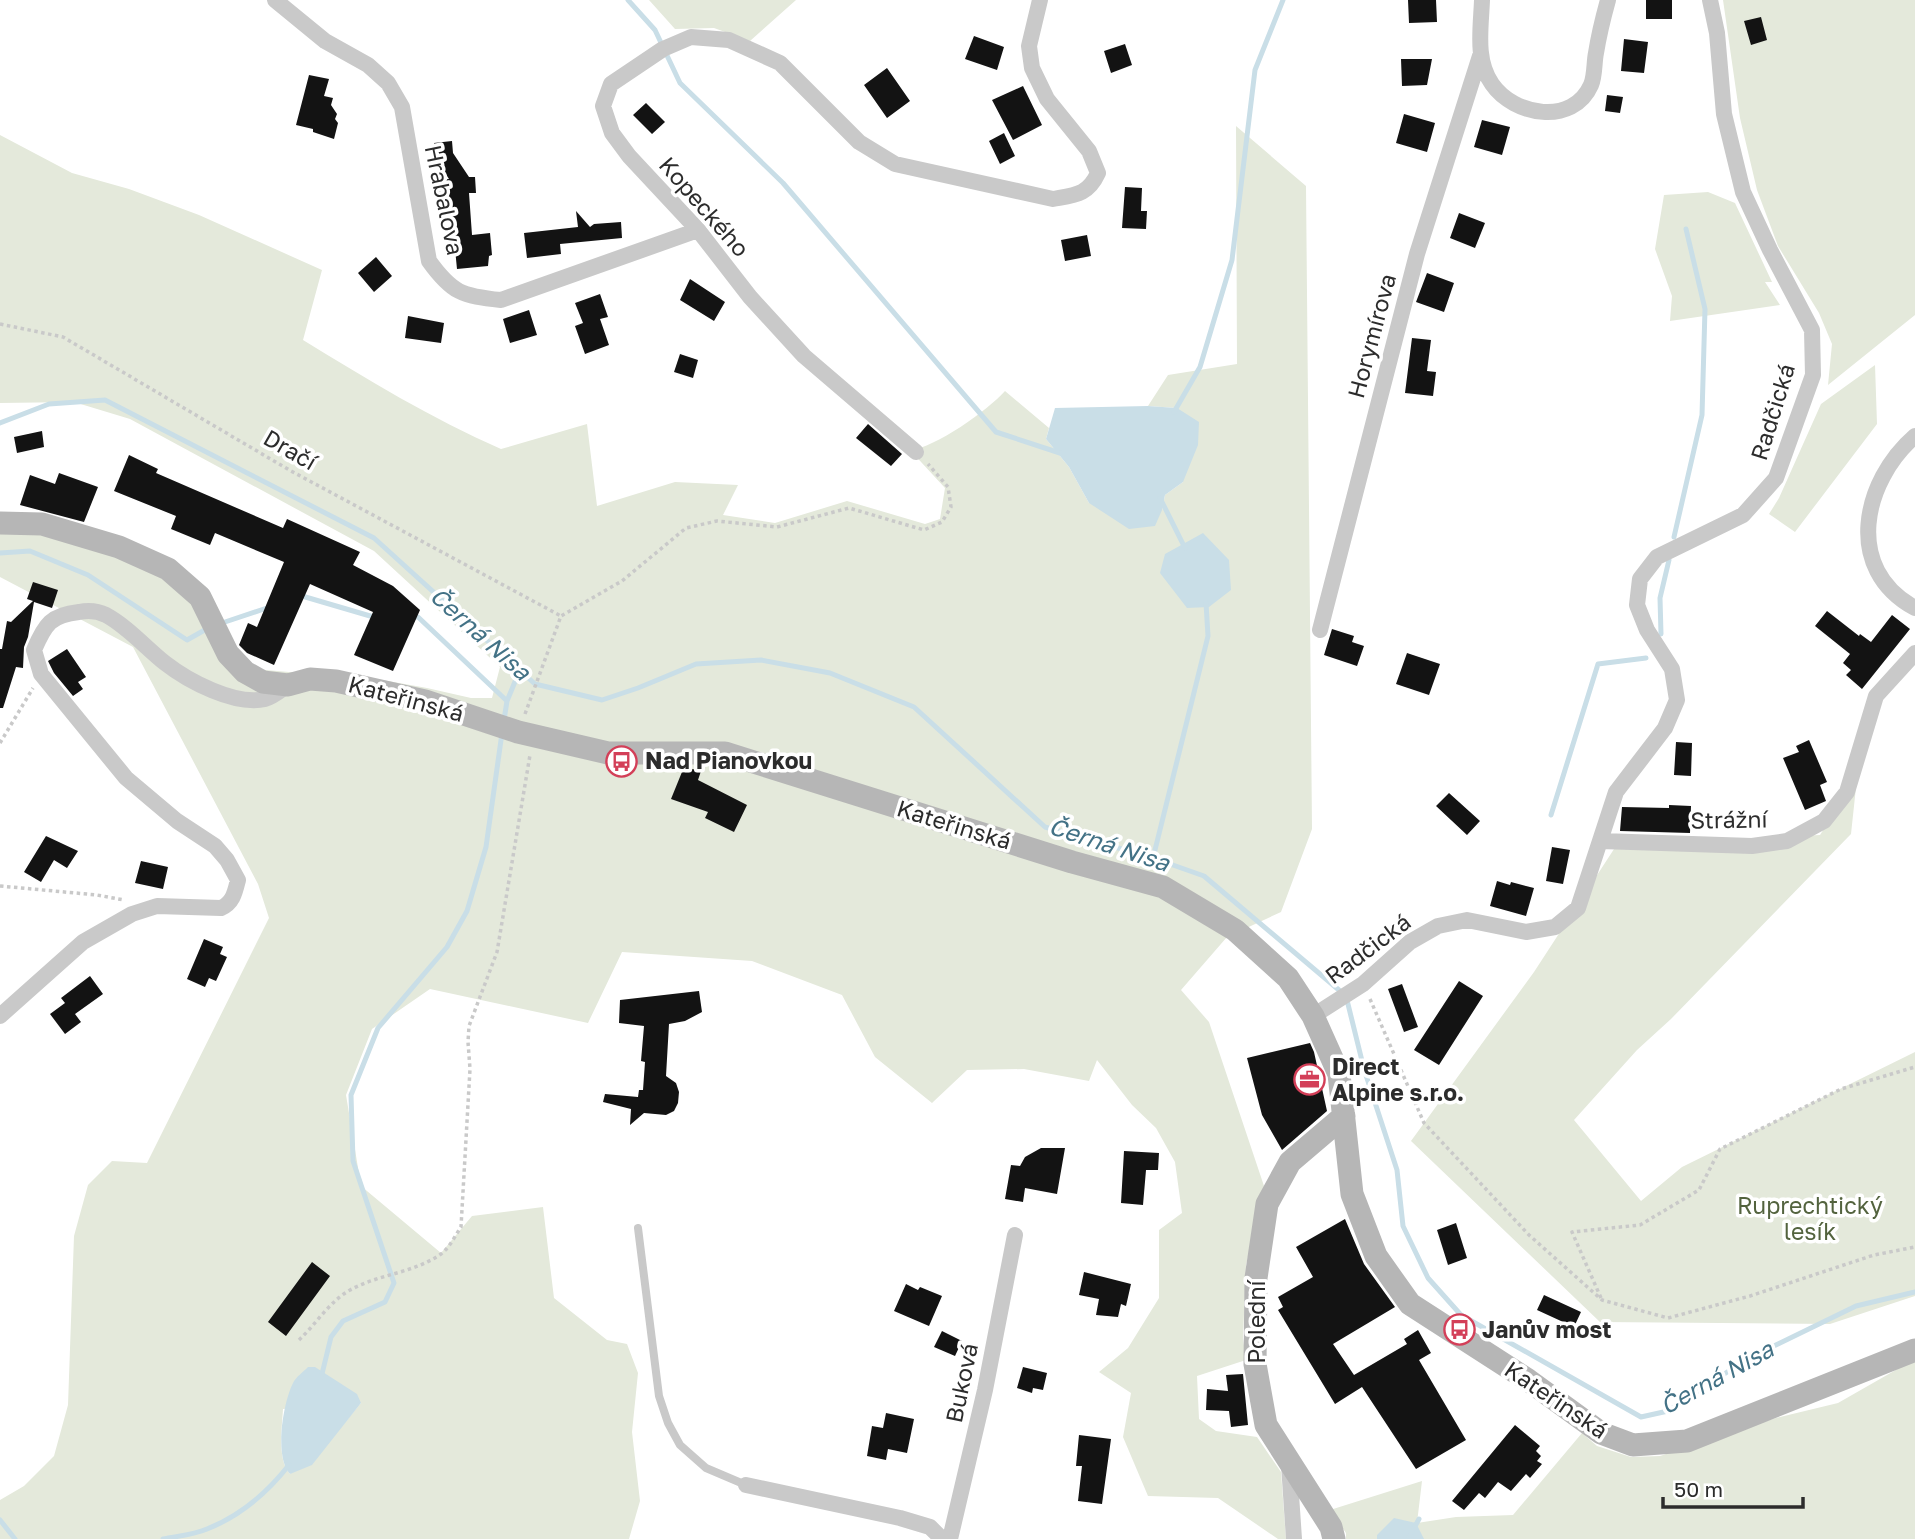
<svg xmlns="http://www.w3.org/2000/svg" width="1915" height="1539" viewBox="0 0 1915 1539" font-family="'Golos Text',sans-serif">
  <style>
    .green { fill: #e4e9db; fill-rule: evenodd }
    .water { fill: #c9dee7 }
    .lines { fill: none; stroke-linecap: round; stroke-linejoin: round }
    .stream { stroke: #c9dee7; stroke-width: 5 }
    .building { fill: #131313 }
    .path { stroke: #c9c9c9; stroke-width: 3.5; stroke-dasharray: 3.5 3.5; stroke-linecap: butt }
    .lane { stroke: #c9c9c9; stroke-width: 8 }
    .street { stroke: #c9c9c9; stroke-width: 16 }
    .secondary { stroke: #b6b6b6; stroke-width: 23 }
    .labels { text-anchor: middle; stroke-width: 7; stroke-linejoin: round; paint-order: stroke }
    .street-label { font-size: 23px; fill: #2c2c2c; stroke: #fff }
    .poi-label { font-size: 23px; font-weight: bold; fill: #2c2c2c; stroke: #fff; text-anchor: start }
    .park-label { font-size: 23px; fill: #53633e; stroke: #fff }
    .water-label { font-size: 24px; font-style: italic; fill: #437286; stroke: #fff }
  </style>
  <rect width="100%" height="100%" fill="#fff"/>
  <path class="green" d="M649,0H796L750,41L714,28L675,29Z
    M1723,0H1915V315L1828,385L1832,344L1819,313L1778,246L1757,190L1740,118Z
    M1236,126L1306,186L1312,829L1281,912L1227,937L1181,990L1209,1022L1264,1186L1246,1265L1243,1338L1246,1360L1197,1376L1199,1419L1216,1431L1257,1437L1281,1472L1286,1539H1278L1218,1498L1148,1496L1123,1437L1131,1393L1099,1372L1128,1348L1159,1298V1230L1182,1213L1175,1162L1156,1128L1132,1105L1097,1060L1089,1081L1024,1069L967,1070L932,1103L875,1057L842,995L752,961L622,952L588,1023L430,989L372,1029L346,1095L361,1186L441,1253L472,1216L543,1207L554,1298L607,1340L627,1344L638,1373L632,1432L640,1501L629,1539H0V1500L24,1486L54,1456L68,1405L74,1236L88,1185L112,1161L147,1163L269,918L258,884L133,647L0,577V512L171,560L206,587L216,645L253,669L289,672L343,673L427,688L471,698H492L500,667L374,551L130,419L74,402L0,403V135L72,173L129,189L199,215L322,270L303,340C367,379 432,419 501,449L587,424L597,506L675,482L738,485L723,515L775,523L847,501L925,524L940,519L945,488L910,450C935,448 988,410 1005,391L1049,428L1046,439L1069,467L1089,503L1162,510L1165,495L1183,482L1177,408L1148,406L1168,375L1237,364ZM361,1403L336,1433L290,1474C277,1460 282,1428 283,1409Z
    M1708,192L1735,203L1772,282H1765L1780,305L1670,321L1672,296L1655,249L1664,195Z
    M1875,365L1877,424L1795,532L1769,514L1779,498L1821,404Z
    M1857,778L1851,834L1671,1019L1637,1050L1574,1120L1641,1201L1682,1167L1915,1052V1296L1830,1324L1600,1322L1411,1141L1534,972L1616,846L1820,835Z
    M1915,1359V1539H1346V1533L1330,1510L1422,1481L1417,1523L1456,1517L1513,1515L1582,1433L1597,1446L1631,1457L1660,1456L1776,1418L1838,1403Z"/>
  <path class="water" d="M1148,406L1177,408L1199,422L1198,445L1183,482L1165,495L1162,510L1155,526L1129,529L1089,503L1069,467L1046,439L1055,408Z
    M1203,533L1229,560L1231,590L1209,607L1187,608L1160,573L1165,554Z
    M308,1367H315L357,1394L361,1403L312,1465L290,1474C274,1457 283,1403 293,1383C296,1377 303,1372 308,1367Z
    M1394,1518L1416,1523L1424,1539H1377V1535Z"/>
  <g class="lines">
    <path class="stream" d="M628,0L655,30L680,83L783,183L996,432L1063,454
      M1174,412L1200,367L1232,260L1255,70L1283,0
      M0,423L49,404L105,400L374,538L535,684L602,700L638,688L696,664L761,660L830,673L914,707L1045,827L1153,858L1204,876L1346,996L1364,1069L1397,1170L1403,1226L1428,1278L1461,1315L1641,1417L1668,1411L1747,1359L1856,1306L1915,1292
      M1160,498L1185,548
      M1674,537L1702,415L1705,309L1686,229
      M0,553L30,551L88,575L187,640L210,627
      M299,597L302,596L377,618
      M411,617H418L507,701
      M219,624L270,607
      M1661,634L1660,598L1669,560
      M504,720L507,701L519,672
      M1551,815L1598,664L1646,658
      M1153,858L1208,636L1206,603
      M321,1378L331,1337L343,1321L385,1302L394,1283L353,1161L351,1095L378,1028L447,947L467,911L486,847L502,733
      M0,1520L15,1539
      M163,1539C177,1536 193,1535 207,1529C240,1516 267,1493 289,1465
      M1408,1539L1419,1519"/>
  </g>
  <path class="building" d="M1408,0H1436L1437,22L1409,23Z
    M1646,0H1672V19H1646Z
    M1761,17L1767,40L1751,45L1744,21Z
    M974,36L1004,47L997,70L965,59Z
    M1624,39L1648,42L1644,73L1621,71Z
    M1125,44L1132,65L1111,73L1104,51Z
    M1401,59H1432L1427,85L1402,86Z
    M887,68L910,101L887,118L864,85Z
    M309,75L329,79L324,96L333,98L331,105L337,114L335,119L338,123L334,139L313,132V129L296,125Z
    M1023,86L1042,125L1013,140L992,100Z
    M1607,95L1623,97L1620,113L1605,111Z
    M646,103L665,122L652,134L633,115Z
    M1404,114L1435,123L1427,152L1396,143Z
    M1482,120L1510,127L1502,155L1474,147Z
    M1004,133L1015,156L1000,164L989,141Z
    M452,141L453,153L469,177H475L476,193H469L472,235L490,233L492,255L489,256L488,266L457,269L450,198L440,199L438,180L449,179L436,159L434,143Z
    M1125,187L1142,188L1141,211H1147L1146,229L1122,228Z
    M576,211L590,227L594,224L621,222L622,238L560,244L561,254L527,258L524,233L578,227Z
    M1459,213L1485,223L1475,248L1450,238Z
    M1087,235L1091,256L1065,261L1061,240Z
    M376,257L392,276L374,292L358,273Z
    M1427,273L1454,283L1444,312L1416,302Z
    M690,279L725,302L714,321L680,300Z
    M600,294L608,317L600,319L609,345L585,354L575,326L583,323L575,303Z
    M529,310L537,335L510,343L503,319Z
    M408,316L444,323L441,343L405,338Z
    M1412,338L1431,340L1427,371L1436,372L1433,396L1405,393Z
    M680,354L698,360L693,378L674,372Z
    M868,424L902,454L891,466L856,438Z
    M42,431L44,447L17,453L14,437Z
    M129,455L158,469L156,473L283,528L287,519L360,552L353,565L393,586L420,610L393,671L354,655L373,612L310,584L274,665L247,653L239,645L248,623L257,627L284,562L215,533L210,545L171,529L176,516L114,491Z
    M59,473L98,487L84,522L20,505L30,475L55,484Z
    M33,582L58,590L52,608L34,602L28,637L24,647L23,668L16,667L3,708H0V649H2L7,621L11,622L33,601L27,599Z
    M1827,611L1859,636L1860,634L1871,642L1892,615L1910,629L1862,689L1846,675L1851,670L1843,663L1850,654L1815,626Z
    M1332,629L1354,636L1352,642L1364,646L1357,666L1324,655Z
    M67,649L86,677L78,682L83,689L73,696L54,673L48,661Z
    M1407,653L1440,664L1429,695L1396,684Z
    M1809,740L1827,782L1820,785L1826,801L1805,810L1783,758L1799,752L1796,746Z
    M1676,742L1692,743L1691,776L1674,775Z
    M684,767L701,771L698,780L747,805L734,832L705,818L708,812L671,799Z
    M1449,793L1480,821L1467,835L1436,806Z
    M1669,805L1691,806L1690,833L1620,831L1622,807L1669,808Z
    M46,836L78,851L67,868L54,860L41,882L24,872Z
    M1552,847L1570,850L1563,884L1546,881Z
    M141,861L168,867L163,889L135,883Z
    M1497,881L1510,885L1511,882L1534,888L1526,916L1490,906Z
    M204,939L223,947L220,954L227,957L216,981L209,978L205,987L187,979Z
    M90,976L103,994L75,1014L81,1022L65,1034L50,1014L65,1003L61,998Z
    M1459,981L1483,996L1439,1065L1414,1050Z
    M1402,984L1418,1027L1404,1032L1388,989Z
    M699,991L702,1012L685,1021L669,1024L666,1076L676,1083L679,1092L678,1103L674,1111L666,1115L644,1113L630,1125L631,1109L603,1102L605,1094L638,1097L639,1090H643L645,1062L641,1061L644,1026L619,1023L620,1000Z
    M1310,1043L1314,1052L1327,1111L1282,1150L1262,1115L1247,1058Z
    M1041,1148H1065L1057,1194L1025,1188L1023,1202L1005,1199L1011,1165L1020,1166L1025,1157Z
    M1124,1151L1159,1153L1158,1170H1146L1143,1205L1121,1203Z
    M1345,1219L1364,1264L1395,1307L1333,1344L1354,1375L1407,1344L1404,1339L1418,1330L1431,1353L1419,1360L1466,1440L1416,1469L1362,1387L1335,1404L1278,1310L1283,1307L1278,1297L1313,1277L1296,1247Z
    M1456,1223L1467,1258L1448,1265L1437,1230Z
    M312,1262L330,1276L286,1336L268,1322Z
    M1084,1272L1131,1284L1126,1306L1121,1304L1118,1317L1096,1315L1099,1299L1079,1295Z
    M906,1284L918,1290L920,1287L942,1296L929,1326L894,1311Z
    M1544,1295L1581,1312L1574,1327L1537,1310Z
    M942,1331L962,1341L955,1356L934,1347Z
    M1023,1367L1047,1373L1043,1390L1033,1388L1032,1393L1017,1388Z
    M1243,1374L1248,1425L1231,1427L1229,1411L1206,1410L1207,1389L1228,1391L1226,1375Z
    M886,1413L914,1419L907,1453L888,1449L886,1460L867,1456L872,1426L883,1428Z
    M1515,1425L1540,1446L1536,1451L1541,1456L1537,1461L1542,1464L1530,1478L1526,1474L1511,1491L1498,1482L1485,1498L1479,1493L1464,1510L1452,1501Z
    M1079,1435L1111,1439L1102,1504L1078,1501L1082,1466H1076Z"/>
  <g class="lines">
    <path class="path" d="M0,324L63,337L291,471L561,616
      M525,714L561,616L622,581L686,528L717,521L777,527L849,508L924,530L942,522L951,507L948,487L928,464
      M0,743L33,688
      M0,886L97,895L124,900
      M1370,999L1424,1123L1529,1235L1602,1300L1668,1318L1750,1296L1874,1255L1915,1247
      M1601,1298L1572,1232L1640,1225L1699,1190L1720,1149L1841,1089L1915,1067
      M299,1340C316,1324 330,1301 350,1290C379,1274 414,1273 441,1254C450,1247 455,1236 461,1227L470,1069L468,1042L469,1026L497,952L530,755"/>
    <path class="lane" d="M638,1228L659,1396L668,1423L680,1445L706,1468L746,1485"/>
    <path class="street" d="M275,0L325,41L368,65L388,83L402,107L429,261C452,293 462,296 501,300L698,230
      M1482,0C1481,28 1475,60 1492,84C1514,116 1573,126 1591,85C1595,76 1594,62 1596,53C1599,34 1603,18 1608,0
      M1915,436C1863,481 1843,569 1915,608
      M916,452L804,356L750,297L698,230L629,156L612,133L603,106L611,84L663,49L691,37L729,40L780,63L859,142L895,164L1053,199C1075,195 1088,195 1098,173L1089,151L1047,99L1032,68L1029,46L1040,0
      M1320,630L1417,254L1480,56
      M1601,841L1752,846L1787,841L1824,821L1847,792L1876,696L1915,653
      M0,1016L83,942L132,914L157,906L221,908C233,903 235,892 238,880L227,860L215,846L177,821L126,778L41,674L34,650C45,624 51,615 79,612C88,610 98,611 106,615C128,627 145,647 165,663C188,681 235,706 265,699C273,697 281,690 288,685
      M1313,1016L1363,984L1410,942L1438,926L1467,920L1526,932L1555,927L1578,908L1616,792L1665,728L1677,700L1672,669L1647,630L1637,605L1640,579L1657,557L1743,515L1776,478L1813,375L1812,330L1770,250L1743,192L1724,114L1717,33L1710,0
      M1289,1465L1294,1539
      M746,1485L900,1518L930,1527L942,1539
      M950,1539L985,1390L1015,1235"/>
    <path class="secondary" d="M0,523L42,524L119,547L168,569L200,597L228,654L245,672L263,682L288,685L310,679L336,681L425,701L518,732L608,753H725L1072,862L1163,887L1235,930L1288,978L1313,1016L1339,1074L1352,1194L1376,1256L1410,1304L1528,1380L1601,1433L1633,1445L1687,1441L1915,1350
      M1334,1539L1331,1527L1266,1425L1255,1364L1256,1278L1267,1204L1290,1162L1344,1116"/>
  </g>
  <defs>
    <symbol id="bus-ring" viewBox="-11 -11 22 22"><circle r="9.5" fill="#fff" stroke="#d33f58" stroke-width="1.5"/><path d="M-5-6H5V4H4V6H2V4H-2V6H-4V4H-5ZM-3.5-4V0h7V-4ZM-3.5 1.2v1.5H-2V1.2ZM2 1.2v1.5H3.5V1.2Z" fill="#d33f58"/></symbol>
    <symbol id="office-ring" viewBox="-11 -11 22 22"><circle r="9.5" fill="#fff" stroke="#d33f58" stroke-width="1.5"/><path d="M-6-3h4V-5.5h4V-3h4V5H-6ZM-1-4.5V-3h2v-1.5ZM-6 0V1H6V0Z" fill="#d33f58"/></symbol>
  </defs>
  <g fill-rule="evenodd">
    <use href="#bus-ring" x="604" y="744" width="35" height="35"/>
    <use href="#office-ring" x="1292" y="1062" width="35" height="35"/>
    <use href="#bus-ring" x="1442" y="1312" width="35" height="35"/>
  </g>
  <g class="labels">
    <g class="street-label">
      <text transform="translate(444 200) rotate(78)" y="8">Hrabalova</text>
      <text transform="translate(704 207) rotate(49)" y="8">Kopeckého</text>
      <text transform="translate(1372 336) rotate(-75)" y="8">Horymírova</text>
      <text transform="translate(1773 412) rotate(-73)" y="8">Radčická</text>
      <text transform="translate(290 450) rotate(30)" y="8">Dračí</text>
      <text transform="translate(406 699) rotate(15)" y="8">Kateřinská</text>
      <text transform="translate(1729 820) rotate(-1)" y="8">Strážní</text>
      <text transform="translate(954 825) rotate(17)" y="8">Kateřinská</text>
      <text transform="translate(1368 949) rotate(-37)" y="8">Radčická</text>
      <text transform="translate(1257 1322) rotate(-90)" y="8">Polední</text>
      <text transform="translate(962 1383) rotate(-78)" y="8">Buková</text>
      <text transform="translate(1556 1400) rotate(34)" y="8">Kateřinská</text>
    </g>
    <g class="poi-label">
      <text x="645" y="769">Nad Pianovkou</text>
      <text x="1332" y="1075">Direct<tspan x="1332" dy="26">Alpine s.r.o.</tspan></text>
      <text x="1482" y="1338">Janův most</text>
    </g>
    <g class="park-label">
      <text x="1810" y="1214">Ruprechtický<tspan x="1810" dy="26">lesík</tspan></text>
    </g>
    <g class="water-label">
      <text transform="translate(480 634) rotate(42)" y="8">Černá Nisa</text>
      <text transform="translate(1109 845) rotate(18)" y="8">Černá Nisa</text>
      <text transform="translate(1717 1378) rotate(-29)" y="8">Černá Nisa</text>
    </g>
  </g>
  <path d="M1663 1497v10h140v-10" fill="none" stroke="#2c2c2c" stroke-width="3.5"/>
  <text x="1674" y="1497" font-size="21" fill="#2c2c2c" stroke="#ffffff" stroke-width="5" paint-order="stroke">50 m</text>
</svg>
